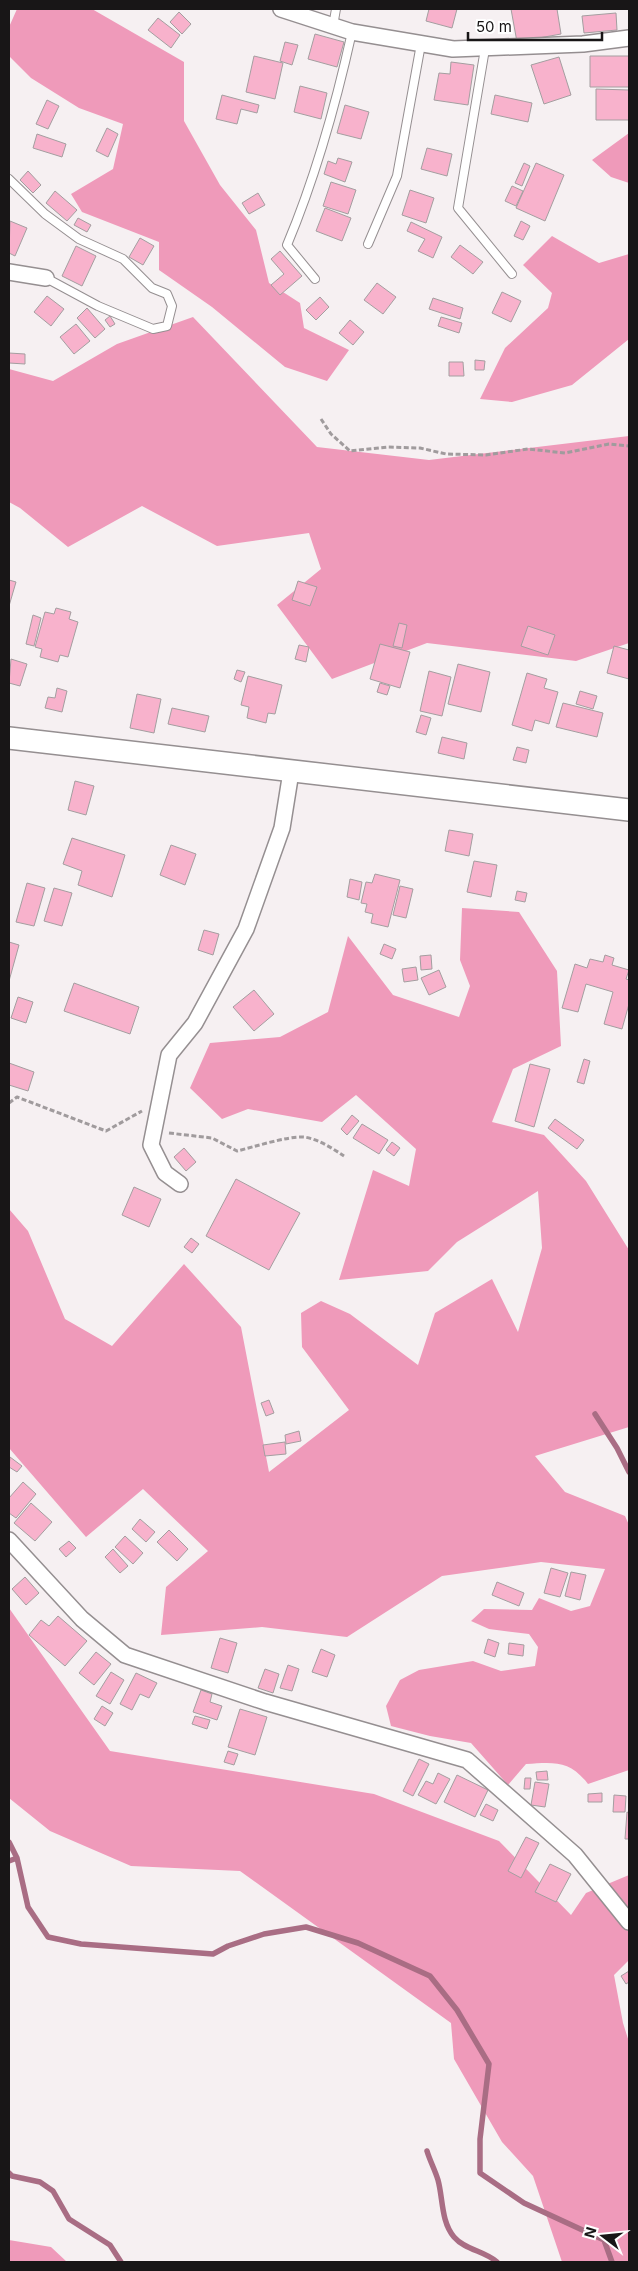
<svg xmlns="http://www.w3.org/2000/svg" width="638" height="2271" viewBox="0 0 638 2271" font-family="Inter,sans-serif">
  <style>
    .forest { fill: #ef9aba }
    .lines { fill: none; stroke-linecap: round; stroke-linejoin: round }
    .stream { stroke: #a96d84; stroke-width: 5.5 }
    .building { fill: #f8b2cc; stroke: #a49ea0 }
    .lane-casing { stroke: #958f91; stroke-width: 10 }
    .street-casing { stroke: #958f91; stroke-width: 18 }
    .secondary-casing { stroke: #958f91; stroke-width: 24 }
    .path { stroke: #a09b9d; stroke-width: 3; stroke-dasharray: 5 2.5; stroke-linecap: butt }
    .lane { stroke: #fff; stroke-width: 8 }
    .street { stroke: #fff; stroke-width: 15 }
    .secondary { stroke: #fff; stroke-width: 21 }
  </style>
  <rect width="100%" height="100%" fill="#f6f0f2"/>
  <path class="forest" d="M17,9H92L184,62V121L220,185L256,230L269,283L300,303L304,328L349,350L327,381L285,367L212,307L159,270V242L82,212L71,194L113,169L123,124L79,108L31,78L9,56V27Z
    M629,133V183L611,177L592,160Z
    M552,236L599,263L629,254V339L572,385L512,402L480,399L505,348L548,308L552,293L523,265Z
    M193,317L317,447L429,460L629,436V643L576,661L427,643L332,679L277,605L321,569L309,533L217,546L142,506L68,547L20,508L9,502V369L53,381L117,344Z
    M462,908L519,912L557,971L561,1046L513,1069L492,1122L544,1135L586,1181L629,1250V1427L535,1456L565,1492L625,1516L629,1525V1770L588,1784C570,1760 554,1762 526,1764L508,1785L471,1743L430,1736L391,1726L386,1706L400,1680L419,1670L473,1661L501,1671L535,1666L538,1647L529,1634L489,1629L471,1621L484,1609L532,1610L539,1598L571,1611L590,1606L605,1569L541,1562L442,1576L347,1637L262,1627L161,1635L166,1587L208,1551L143,1489L86,1537L9,1448V1209L28,1231L65,1319L112,1346L184,1264L241,1327L269,1472L349,1410L302,1347L301,1313L321,1301L350,1314L418,1365L435,1313L492,1279L518,1332L542,1248L538,1191L457,1242L428,1271L339,1280L373,1170L409,1186L416,1149L356,1095L322,1122L248,1109L222,1119L190,1088L210,1043L280,1037L328,1012L348,936L393,995L459,1017L470,986L460,960Z
    M9,1608L110,1751L374,1794L499,1841L571,1915L586,1893L629,1875V1960L614,1975L623,2023L629,2042V2262H562L533,2176L502,2142L454,2059L451,2023L240,1871L131,1866L50,1831L9,1798Z
    M9,2240L51,2247L67,2262H9Z"/>
  <g class="lines">
    <path class="stream" d="M595,1414L617,1448L629,1472
      M9,1842L17,1858L28,1907L48,1937L81,1944L213,1954L228,1946L264,1934L306,1927L358,1943L430,1976L457,2010L489,2064L480,2139V2173L524,2203L604,2240L612,2262
      M9,1861L17,1858
      M427,2151C430,2161 435,2170 438,2180C443,2198 441,2222 454,2237C465,2250 485,2251 497,2262
      M9,2173L12,2176L40,2182L53,2191L69,2219L110,2245L121,2262"/>
  </g>
  <path class="building" d="M429,9H457L452,28L426,21Z
    M511,9H557L561,34L517,42Z
    M179,12L191,24L182,34L170,22Z
    M616,13L617,30L584,33L582,16Z
    M158,18L180,35L171,48L148,30Z
    M315,34L344,42L337,67L308,59Z
    M285,42L298,45L292,65L280,61Z
    M254,56L283,63L275,99L246,92Z
    M590,56H629V87H590Z
    M559,57L571,95L544,104L531,65Z
    M451,62L474,65L468,105L434,100L439,73L450,74Z
    M300,86L327,93L321,119L294,112Z
    M596,89L629,90V120H596Z
    M222,95L259,105L257,113L241,109L237,124L216,119Z
    M495,95L532,103L528,122L491,114Z
    M47,100L59,106L48,129L36,124Z
    M345,105L369,112L361,139L337,133Z
    M107,128L118,134L108,157L96,151Z
    M37,134L66,144L62,157L33,148Z
    M427,148L452,154L447,176L421,169Z
    M338,158L352,162L345,182L324,174L328,161L336,164Z
    M524,163L530,166L522,186L515,183Z
    M536,163L564,175L545,221L516,208Z
    M28,171L41,185L33,193L20,180Z
    M331,182L356,190L348,214L323,206Z
    M512,186L523,191L516,206L505,201Z
    M410,190L434,198L426,223L402,215Z
    M55,191L77,210L67,221L46,203Z
    M258,193L265,205L249,214L242,203Z
    M325,208L351,218L342,241L316,231Z
    M78,218L91,225L87,232L74,225Z
    M10,221L27,228L15,256L9,253Z
    M521,221L530,226L523,240L514,236Z
    M411,222L442,237L433,258L418,251L425,239L407,231Z
    M140,238L154,246L143,265L129,257Z
    M460,245L483,262L473,274L451,257Z
    M76,246L96,256L82,286L62,276Z
    M280,251L302,276L280,295L271,285L284,274L271,259Z
    M377,283L396,297L383,314L364,300Z
    M502,292L521,301L511,322L492,313Z
    M47,296L64,309L51,326L34,312Z
    M320,297L329,307L316,320L306,310Z
    M433,298L463,308L460,319L429,309Z
    M87,308L105,329L95,338L77,318Z
    M110,316L115,324L110,327L105,320Z
    M441,317L462,323L459,333L438,326Z
    M350,320L364,332L353,345L339,333Z
    M76,324L90,341L74,354L60,337Z
    M9,353L25,354V364L9,363Z
    M475,360L485,361L484,370H475Z
    M449,362H463L464,376H449Z
    M9,580L16,582L9,606Z
    M298,581L317,587L310,606L292,600Z
    M56,608L71,612L69,619L78,622L68,657L60,655L58,662L40,657L42,649L35,647L45,612L54,614Z
    M33,615L41,618L34,646L26,644Z
    M399,623L407,625L402,648L393,646Z
    M528,626L555,635L548,655L521,646Z
    M380,644L410,652L400,688L370,679Z
    M299,645L309,647L306,662L295,659Z
    M614,646L629,650V679L607,673Z
    M11,659L27,664L20,686L9,683Z
    M458,664L490,672L481,712L448,704Z
    M237,670L245,672L241,682L234,679Z
    M429,671L451,677L442,716L420,711Z
    M527,673L547,679L544,688L558,692L549,724L535,720L532,731L512,725Z
    M248,676L282,685L275,714L268,713L266,723L247,718L249,707L241,705Z
    M380,683L390,686L387,695L377,692Z
    M57,688L67,691L62,712L45,708L48,697L55,698Z
    M580,691L597,696L593,709L576,704Z
    M137,694L161,699L154,733L130,728Z
    M563,703L603,713L597,737L556,727Z
    M172,708L209,716L205,732L168,724Z
    M421,715L431,718L426,735L416,732Z
    M442,737L467,743L464,759L438,753Z
    M517,747L529,750L526,763L513,760Z
    M75,781L94,786L86,815L68,810Z
    M449,830L473,834L469,856L445,851Z
    M72,838L125,855L112,897L78,885L82,871L63,864Z
    M171,845L196,854L185,885L160,875Z
    M474,861L497,865L491,897L467,892Z
    M375,874L400,880L388,927L371,923L373,914L365,912L367,904L361,903L366,882L372,883Z
    M350,879L362,882L359,900L347,897Z
    M27,883L45,888L34,926L16,922Z
    M400,886L413,889L406,918L393,915Z
    M54,888L72,893L62,926L44,921Z
    M517,891L527,893L525,902L515,900Z
    M204,930L219,934L213,955L198,950Z
    M9,942L19,945L9,981Z
    M384,944L396,949L392,959L380,954Z
    M431,955L432,969L421,970L420,956Z
    M605,955L614,958L612,965L629,970L626,979L629,980V1004L622,1029L604,1024L613,992L586,984L578,1012L562,1008L575,964L587,968L590,959L603,962Z
    M416,967L418,980L404,982L402,969Z
    M439,970L446,987L429,995L421,978Z
    M74,983L139,1007L130,1034L64,1011Z
    M254,990L274,1014L254,1031L233,1007Z
    M18,997L33,1002L26,1023L11,1018Z
    M584,1059L590,1061L584,1084L577,1082Z
    M9,1063L34,1072L28,1091L9,1085Z
    M530,1064L550,1069L534,1127L515,1121Z
    M352,1115L359,1121L347,1135L341,1129Z
    M555,1119L584,1140L577,1149L548,1128Z
    M362,1124L388,1140L379,1154L353,1138Z
    M392,1142L400,1148L394,1156L386,1150Z
    M184,1148L196,1162L186,1171L174,1157Z
    M236,1179L300,1213L269,1270L206,1236Z
    M134,1187L161,1199L149,1227L122,1215Z
    M191,1238L199,1244L192,1253L184,1247Z
    M269,1400L274,1413L266,1416L261,1403Z
    M299,1431L301,1441L286,1444L285,1435Z
    M285,1442L286,1454L265,1456L263,1445Z
    M10,1457L22,1466L17,1472L9,1467Z
    M23,1482L36,1494L16,1518L9,1513V1498Z
    M31,1503L52,1522L35,1541L14,1523Z
    M140,1519L155,1532L146,1542L132,1529Z
    M169,1530L188,1549L177,1561L157,1542Z
    M125,1536L143,1553L133,1564L115,1547Z
    M69,1541L76,1548L66,1557L59,1549Z
    M113,1549L128,1566L120,1573L105,1557Z
    M551,1568L568,1573L560,1597L544,1593Z
    M571,1572L586,1575L580,1600L565,1596Z
    M25,1577L39,1593L26,1605L12,1589Z
    M497,1582L524,1593L519,1606L492,1595Z
    M58,1616L87,1641L65,1666L29,1635L41,1620L49,1626Z
    M220,1638L237,1643L228,1673L211,1668Z
    M488,1639L499,1643L495,1657L484,1653Z
    M509,1643L524,1645L523,1656L508,1654Z
    M321,1649L335,1655L327,1677L312,1672Z
    M96,1652L111,1664L94,1685L79,1673Z
    M288,1665L299,1669L292,1691L280,1688Z
    M265,1669L279,1674L273,1693L258,1688Z
    M111,1672L124,1680L110,1704L96,1696Z
    M136,1673L157,1683L149,1698L140,1694L132,1710L120,1704Z
    M201,1690L212,1694L210,1702L222,1706L217,1720L193,1712Z
    M102,1706L113,1713L105,1726L94,1719Z
    M240,1709L267,1717L255,1755L228,1747Z
    M195,1716L210,1720L207,1729L192,1724Z
    M228,1751L238,1754L234,1765L224,1762Z
    M419,1759L429,1764L413,1796L403,1791Z
    M547,1771L548,1780H537L536,1772Z
    M438,1773L450,1779L436,1804L418,1795L426,1781L433,1784Z
    M457,1775L488,1790L475,1817L444,1802Z
    M525,1778H531L530,1789H524Z
    M535,1782L549,1784L545,1807L531,1805Z
    M602,1793V1802H588V1794Z
    M614,1795L626,1796L625,1812H613Z
    M486,1804L498,1810L493,1821L480,1815Z
    M627,1812L629,1813V1839H625Z
    M526,1837L539,1843L521,1878L508,1871Z
    M550,1864L571,1874L556,1902L535,1892Z
    M629,1971V1982L626,1984L621,1976Z"/>
  <g class="lines">
    <defs>
      <path id="lane" d="M333,26L336,9
        M485,49L458,208L512,274
        M9,179L45,214L79,239L123,259L152,288L167,294L172,306L167,326L153,329L98,306L46,278
        M368,244L397,176L421,44
        M315,279L287,245C316,176 336,104 352,32"/>
      <path id="street" d="M281,9L352,32L453,49L583,44L629,38
        M9,272L46,278
        M180,1184L165,1173L151,1145L169,1055L195,1023L246,929L282,828L291,772
        M9,1540L82,1619L125,1655L265,1702L467,1760L575,1855L629,1922"/>
      <path id="secondary" d="M9,738L629,810"/>
    </defs>
    <use href="#lane" class="lane-casing"/>
    <use href="#street" class="street-casing"/>
    <use href="#secondary" class="secondary-casing"/>
    <path class="path" d="M321,419L331,434L350,451L388,447L420,448L446,454L486,455L528,449L565,453L609,444L629,446
      M9,1103L17,1097L106,1131L142,1111
      M169,1133L212,1138L237,1151C254,1147 287,1136 304,1137C318,1139 332,1148 344,1156"/>
    <use href="#lane" class="lane"/>
    <use href="#street" class="street"/>
    <use href="#secondary" class="secondary"/>
  </g>
  <rect width="638" height="2271" fill="none" stroke="#181617" stroke-width="20"/>
  <g transform="translate(603 2236) rotate(286)" stroke="#ffffff" stroke-width="4" paint-order="stroke">
  <path d="M0-4L9 19L0 12L-9 19Z" fill="#181617"/>
  <text y="-8" font-size="14" font-weight="bold" text-anchor="middle" fill="#181617">N</text>
  </g>
  <path d="M468 32v8h134v-8" fill="none" stroke="#181617" stroke-width="2.5"/>
  <text x="476" y="32" font-size="15" fill="#181617" stroke="#ffffff" stroke-width="4" paint-order="stroke">50 m</text>
</svg>
